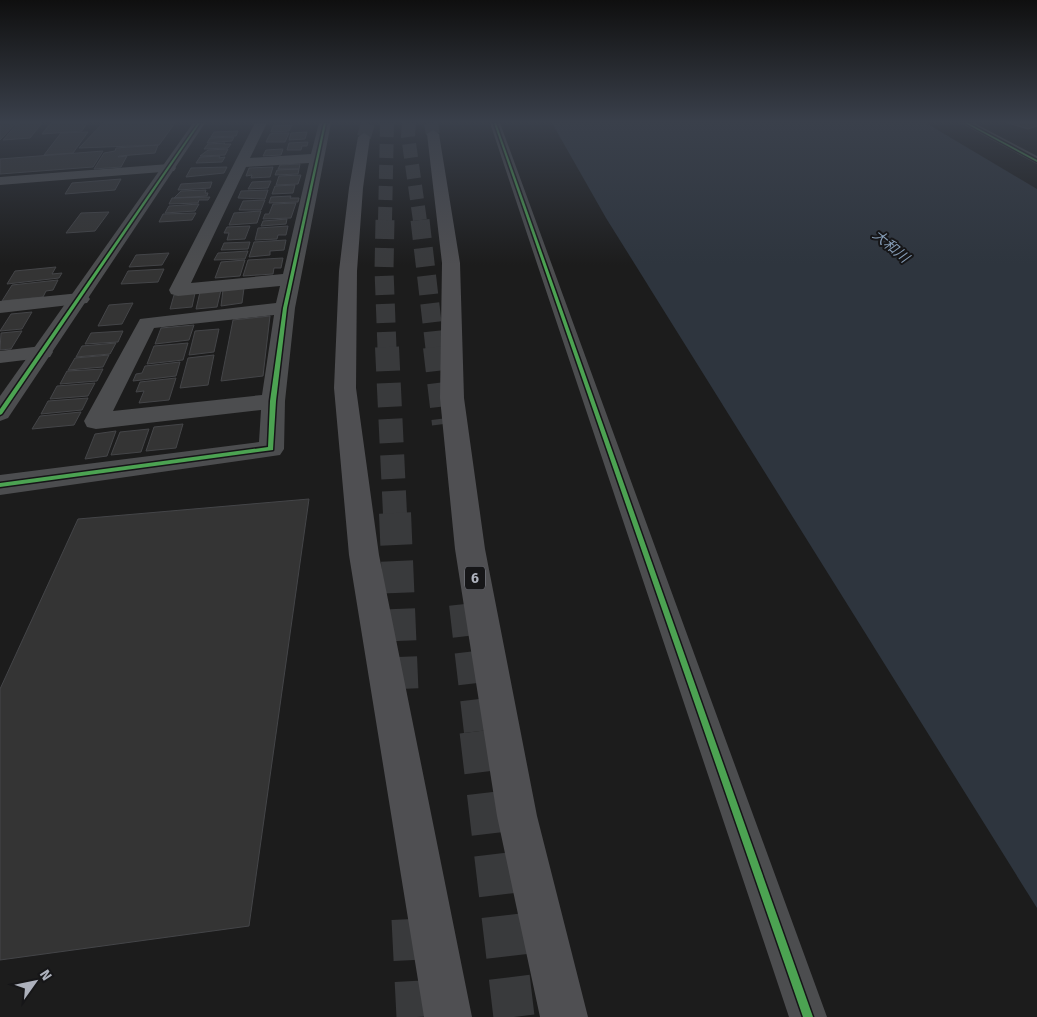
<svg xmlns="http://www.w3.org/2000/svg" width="1037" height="1017" viewBox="0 0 1037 1017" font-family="'Fira Sans','Noto Sans JP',sans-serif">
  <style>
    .water { fill: #2e353e }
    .building { fill: #343434; stroke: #444548 }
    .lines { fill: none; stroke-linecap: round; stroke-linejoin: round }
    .motorway-tunnel-far4 { stroke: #393a3c; stroke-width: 14; stroke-dasharray: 14 7; stroke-linecap: butt }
    .motorway-tunnel-far3 { stroke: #393a3c; stroke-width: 19; stroke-dasharray: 19 9; stroke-linecap: butt }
    .motorway-tunnel-far2 { stroke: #393a3c; stroke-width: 24; stroke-dasharray: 24 12; stroke-linecap: butt }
    .motorway-tunnel-far1 { stroke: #393a3c; stroke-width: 32; stroke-dasharray: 32 16; stroke-linecap: butt }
    .motorway-tunnel { stroke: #393a3c; stroke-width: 41; stroke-dasharray: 41 21; stroke-linecap: butt }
    .pedestrian { fill: #4c4d4f; fill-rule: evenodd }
    .minor { fill: #4c4d4f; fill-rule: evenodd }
    .tertiary { fill: #4c4d4f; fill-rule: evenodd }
    .motorway { fill: #4f4f52; fill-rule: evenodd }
    .cycleway-casing { stroke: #161618; stroke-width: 3 }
    .cycleway { fill: #4ca352; fill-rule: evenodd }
    .labels { text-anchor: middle; stroke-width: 4; stroke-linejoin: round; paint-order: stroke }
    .far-water-label { font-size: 14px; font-style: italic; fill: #859cb6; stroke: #161618 }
    .shield { fill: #161618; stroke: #80828b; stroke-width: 1 }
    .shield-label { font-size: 14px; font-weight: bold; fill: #adb1bc }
  </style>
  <rect width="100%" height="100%" fill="#1c1c1c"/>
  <path class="water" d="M552,123H926L1037,189V908L606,218Z"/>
  <path class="building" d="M0,123H16L0,140Z
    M18,123H42L30,138L3,140Z
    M51,123H87L82,131L42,134Z
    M103,123H175L159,145L79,148Z
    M1008,123H1037V126L1028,129Z
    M292,125L289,131L271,132L273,126Z
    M238,131L236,136L211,137L214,132Z
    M88,132L73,153L44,155L61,133Z
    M307,132L305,139L289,140L291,133Z
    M275,133H289L285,142H266L270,134Z
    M234,137L232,141L207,143L210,138Z
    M308,142L307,146H302L301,150H287L289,143Z
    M225,143L224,144H231L228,148L204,149L208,144Z
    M158,145L155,153L119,156L118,157L127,156L121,167L94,169L104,153L115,151L116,148Z
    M228,149L225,155L200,156L208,150Z
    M283,149L281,155L263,156L266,150Z
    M103,151L93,167L0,174V159Z
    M220,156L219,158L225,157L222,162L196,163L200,157Z
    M300,164L299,169H278L280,165Z
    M227,167L224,173L186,177L191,168Z
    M273,167L270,177L251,178L252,175L246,176L249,168Z
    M299,169L298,174L275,175L277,170Z
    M301,175L298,184L276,185L279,176Z
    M121,179L115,190L65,194L72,183Z
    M271,181L268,188L248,189L252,182Z
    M212,182L210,188L178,190L181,184Z
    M295,185L293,193L272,194L275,186Z
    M206,190L205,193H208L207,196L174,198L181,191Z
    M268,190L265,199L238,198L241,191Z
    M291,196L290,198H299L298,202L269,203L271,197Z
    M210,197L208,200H199L198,203L169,204L172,198Z
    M265,200L261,210H239L243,201Z
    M296,203L291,218L263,219L265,214H269L273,204Z
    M199,204L195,211L165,213L169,206Z
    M261,211L257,223L229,225L234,213Z
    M109,212L95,231L66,233L81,213Z
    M196,213L192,220L159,222L163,214Z
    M287,219L286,224L261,226L263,221Z
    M250,226L245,239L227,240L229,233H224L227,227Z
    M288,226L286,235H278L277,239L255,240L258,228Z
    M286,240L284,250L270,251V255L249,257L254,242Z
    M250,242L248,249L221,250L224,243Z
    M248,251L245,259L214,260L218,253Z
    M169,253L162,265L129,267L136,255Z
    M283,258L281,268H274L273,274L243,276L248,260Z
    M245,260L240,276L215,278L221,262Z
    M56,267L52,274L62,273L59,278L7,284L15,271Z
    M164,269L158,282L121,284L128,271Z
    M58,280L53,290L46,291L43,297L2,301L12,285Z
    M244,288L242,303L221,306L223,290Z
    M221,290L217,307L196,309L200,292Z
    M195,293L192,307L170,309L174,295Z
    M133,303L122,324L98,326L109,305Z
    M32,312L22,329L0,331L11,314Z
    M270,316L263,376L221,381L233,320Z
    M194,325L189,340L155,344L161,328Z
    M219,329L214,352L189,355L195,331Z
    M22,331L11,349L0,350L1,333Z
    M123,331L118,342L85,344L91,333Z
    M116,343L110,354L76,357L82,346Z
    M188,343L183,360L147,364L154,346Z
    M109,355L103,367L68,370L75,358Z
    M214,355L208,385L180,388L188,358Z
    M180,362L176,376L133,381L136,374L142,373L145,366Z
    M103,369L97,381L60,384L67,371Z
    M176,378L169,400L139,403L144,391L136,392L140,382Z
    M95,383L88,396L50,399L57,386Z
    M88,398L82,410L41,414L48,401Z
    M81,412L74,425L32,429L40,416Z
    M183,424L176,448L146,451L154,427Z
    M149,429L141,452L111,455L120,432Z
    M116,431L107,456L85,459L95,434Z
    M309,499L249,926L0,960V689L78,519Z"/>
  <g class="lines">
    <path class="motorway-tunnel-far4" d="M409,123L408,136L420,221
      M431,123L433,134
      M364,137L368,123
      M385,221L387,123"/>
    <path class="motorway-tunnel-far3" d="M385,220L384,270L387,348
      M420,220L435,348"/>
    <path class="motorway-tunnel-far2" d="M387,347L395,514
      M435,347L444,424"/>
    <path class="motorway-tunnel-far1" d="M395,513L403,703
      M465,604L480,732"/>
    <path class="motorway-tunnel" d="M480,731L514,1017
      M412,919L417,1017"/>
    <path class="pedestrian" d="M490,123H500L827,1017H789Z
      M961,123H974L1037,156V164Z"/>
    <path class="minor" d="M255,123H267L250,158L311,154L319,123H331L295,308L285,401L284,449L280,455L0,495V475L259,442L261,410L96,429L87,427L84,421L140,319L276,303L280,286L178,296L171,294L169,290ZM309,163L283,274L191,283L246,167ZM274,315L262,395L113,411L154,328Z
      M169,164L174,165L176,168L174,171L0,185V177Z
      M80,293L87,295L90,299L87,303L0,313V301Z
      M42,346L50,347L53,352L50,357L0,363V351Z"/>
    <path class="tertiary" d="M193,123H205L8,418L0,421V396Z"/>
    <path class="motorway" d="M433,130L439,134L460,263L464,398L485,549L537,816L588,1017H540L497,816L455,549L440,398L442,263L427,134Z
      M364,133L370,137L363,188L357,271L356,388L379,555L472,1017H424L349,555L334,388L339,271L349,188L358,137Z"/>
    <defs>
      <path id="cycleway" d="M198,123H200L2,414L0,415V409Z
        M324,123H326L287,308L276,401L273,450L0,487V483L268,447L270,401L283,308Z
        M494,123H496L813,1017H803Z
        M965,123H968L1037,160V162Z"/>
    </defs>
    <use href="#cycleway" class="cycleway-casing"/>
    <use href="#cycleway" class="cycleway"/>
  </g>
  <linearGradient id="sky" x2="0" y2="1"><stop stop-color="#0f0f0f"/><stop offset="0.46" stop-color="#3a404b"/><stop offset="1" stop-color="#3a404b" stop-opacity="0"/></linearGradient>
  <rect width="1037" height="265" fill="url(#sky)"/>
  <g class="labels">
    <g class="far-water-label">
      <text transform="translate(891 246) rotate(40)" y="5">大和川</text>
    </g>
    <rect class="shield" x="465" y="566.5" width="20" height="23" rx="4"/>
    <g class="shield-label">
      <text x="475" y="583">6</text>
    </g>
  </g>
  <g transform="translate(35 982) rotate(57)" stroke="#161618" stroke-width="4" paint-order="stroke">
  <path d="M0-4L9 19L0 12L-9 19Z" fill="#adb1bc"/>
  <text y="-8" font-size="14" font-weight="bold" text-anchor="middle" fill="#adb1bc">N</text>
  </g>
</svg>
